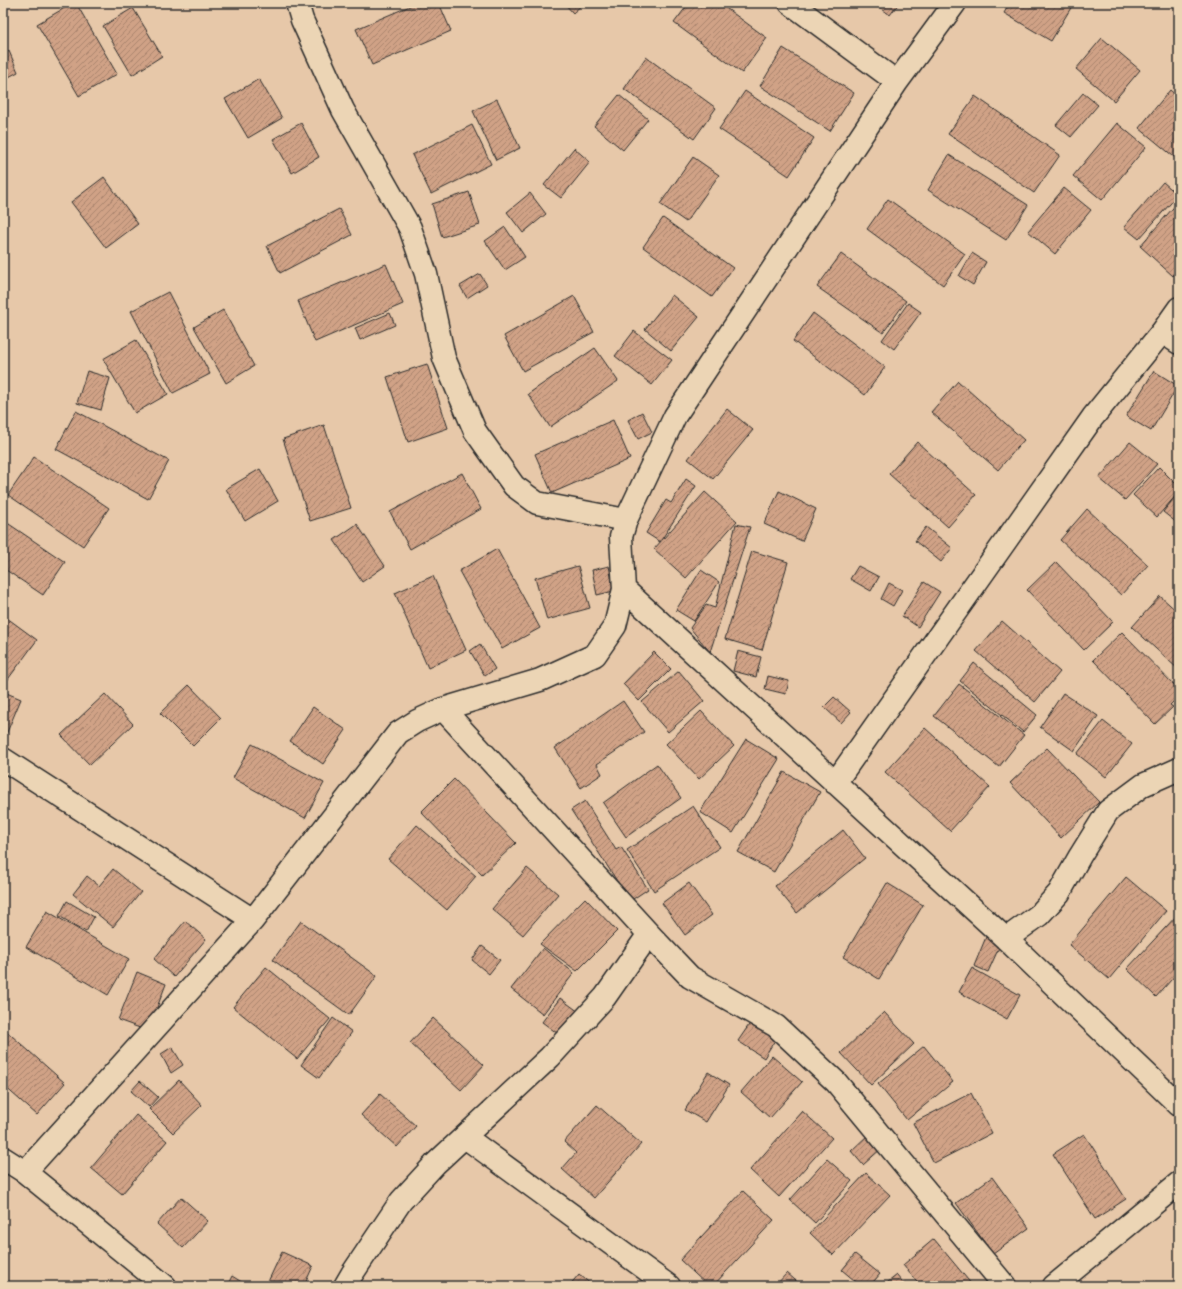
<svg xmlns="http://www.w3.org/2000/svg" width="1182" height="1289" viewBox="0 0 1182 1289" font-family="Caveat,sans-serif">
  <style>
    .building { fill: url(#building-hatch); stroke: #2b2b2b }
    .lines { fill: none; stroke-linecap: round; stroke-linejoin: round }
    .minor-casing { stroke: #2b2b2b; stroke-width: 25 }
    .minor { stroke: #ecd5b5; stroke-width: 22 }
  </style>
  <defs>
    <pattern id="building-hatch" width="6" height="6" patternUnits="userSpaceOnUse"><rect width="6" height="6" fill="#d0a286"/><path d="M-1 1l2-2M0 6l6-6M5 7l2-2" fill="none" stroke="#a9846e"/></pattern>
  </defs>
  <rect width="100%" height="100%" fill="#e7c8a9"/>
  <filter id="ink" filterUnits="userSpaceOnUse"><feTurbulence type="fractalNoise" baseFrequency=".025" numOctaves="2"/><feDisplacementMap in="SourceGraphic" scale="8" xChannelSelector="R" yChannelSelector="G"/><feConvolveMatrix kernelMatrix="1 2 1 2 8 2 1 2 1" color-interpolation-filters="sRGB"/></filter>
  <g filter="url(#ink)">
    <path class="building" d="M73,3H76L117,74L79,96L37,24Z
      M417,3H439L451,31L372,65L356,29Z
      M564,3H584L573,13Z
      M689,3H719L767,38L742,73L674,23Z
      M874,3H899L890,15Z
      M1010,3H1067L1072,6L1051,41L1004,13Z
      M133,8L162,56L132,75L103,26Z
      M1102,38L1140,70L1114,101L1076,69Z
      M783,48L854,93L830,131L760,86Z
      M9,51L18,72L3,80V54Z
      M646,57L716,108L694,139L624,89Z
      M259,79L282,118L248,138L225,99Z
      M1170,90L1179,98V161L1139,128Z
      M745,91L814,138L789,176L719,129Z
      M1083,93L1098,105L1071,137L1056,125Z
      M619,95L648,119L623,150L594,126Z
      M975,96L1060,155L1034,193L948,134Z
      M497,99L520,148L496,160L473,111Z
      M301,123L319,157L292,173L273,139Z
      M1117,123L1146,147L1102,200L1073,176Z
      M472,125L491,164L431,194L412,155Z
      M574,148L590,162L561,198L544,185Z
      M949,155L1028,205L1006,240L928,190Z
      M693,157L719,175L686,222L660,204Z
      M104,177L138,224L106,248L71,202Z
      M1163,182L1178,195L1139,239L1124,227Z
      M1064,188L1091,210L1055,254L1028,231Z
      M469,192L480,225L442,237L432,204Z
      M530,193L546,214L523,233L507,212Z
      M888,199L965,254L943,285L867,229Z
      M1179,201V269L1173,276L1140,246Z
      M339,209L352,235L280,273L267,246Z
      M663,218L733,268L712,297L643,247Z
      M505,227L525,257L505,270L485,241Z
      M972,253L986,262L973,285L959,276Z
      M841,254L906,301L883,333L817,287Z
      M386,264L403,304L315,342L298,301Z
      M480,274L487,285L467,298L460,286Z
      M168,292L210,374L173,393L131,311Z
      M672,295L699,317L671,351L645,329Z
      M574,296L594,332L523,371L504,336Z
      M908,303L921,312L894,349L882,340Z
      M223,310L254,366L226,383L194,327Z
      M390,313L395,325L360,340L355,328Z
      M813,313L885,367L865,395L793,341Z
      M634,331L672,360L652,385L615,356Z
      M136,340L168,394L135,413L103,359Z
      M595,348L618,381L550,427L528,394Z
      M427,364L448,428L408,442L387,377Z
      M87,371L110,378L101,410L77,403Z
      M1154,371L1178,386L1151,431L1126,416Z
      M958,381L1024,440L998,470L931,412Z
      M727,409L753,430L713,479L688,459Z
      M76,411L169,461L148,499L56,449Z
      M642,412L652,432L638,439L628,420Z
      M613,420L630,459L552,493L535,454Z
      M324,425L351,508L310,521L283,439Z
      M917,442L976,495L948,527L889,474Z
      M1130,442L1157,464L1125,500L1099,478Z
      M34,457L109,508L83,546L8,495Z
      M1159,467L1179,487V492L1157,517L1133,495Z
      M260,469L278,501L245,521L226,489Z
      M462,473L481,509L410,549L390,512Z
      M686,479L696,486L660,542L646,533L666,500L671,503Z
      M779,491L816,509L802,541L764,524Z
      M705,492L737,521L686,578L654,549Z
      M1178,493L1179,521L1177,523L1163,512Z
      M1087,509L1148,565L1121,595L1060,540Z
      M6,522L65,562L43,595L3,568V527Z
      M357,524L385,566L362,582L334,540Z
      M736,524L750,527L710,652L690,628L706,605L715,608Z
      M926,527L952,548L941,562L915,541Z
      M497,549L540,628L502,649L459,571Z
      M752,551L788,562L762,650L725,639Z
      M1056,562L1113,622L1084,650L1027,590Z
      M578,566L590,608L547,620L535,578Z
      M609,566L614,591L597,595L592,570Z
      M858,566L879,577L871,591L850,579Z
      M701,570L719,582L694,621L676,610Z
      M433,576L466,650L428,668L395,593Z
      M924,582L940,592L918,627L902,616Z
      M889,583L902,590L893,606L881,599Z
      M1160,596L1179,613V670L1132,627Z
      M3,615L37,640L3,686Z
      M1002,621L1060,672L1035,702L976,651Z
      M1122,632L1179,690V696L1170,705L1173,707L1155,724L1093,660Z
      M480,644L495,669L485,676L470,651Z
      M738,651L761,657L756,677L733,671Z
      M654,652L671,669L639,701L623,684Z
      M974,663L1037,715L1023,732L960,681Z
      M679,671L704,701L668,732L642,702Z
      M768,676L789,681L786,694L765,689Z
      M959,684L1024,735L999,767L934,716Z
      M189,685L221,718L193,746L160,713Z
      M4,692L21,699L5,737L3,736Z
      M1063,693L1098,716L1074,751L1040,727Z
      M105,694L133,724L90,765L61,735Z
      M834,697L851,712L841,723L824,707Z
      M623,701L644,732L597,764L602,774L581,788L555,748Z
      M313,707L346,730L323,764L290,741Z
      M701,711L734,746L699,779L666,744Z
      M1103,721L1132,744L1106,777L1077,754Z
      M925,728L990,787L950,831L885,772Z
      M746,739L779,759L733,833L700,812Z
      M252,744L324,783L305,818L233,778Z
      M1047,748L1099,802L1061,838L1010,783Z
      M657,764L681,798L626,837L603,803Z
      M784,772L820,792L774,872L738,852Z
      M454,779L516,843L482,875L421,812Z
      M585,801L616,850L621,847L648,889L630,901L571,810Z
      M693,806L720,847L654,891L627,850Z
      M417,825L476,876L447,910L388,859Z
      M843,830L865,858L797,913L775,886Z
      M527,868L558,894L523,935L492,909Z
      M113,869L141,892L113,927L73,894L87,876L99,886Z
      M1126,877L1166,911L1109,979L1069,945Z
      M689,883L712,915L685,935L662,903Z
      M887,883L923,905L879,979L843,957Z
      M585,898L617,931L577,971L540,944Z
      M67,901L94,917L86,932L59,916Z
      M47,911L129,959L108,995L26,947Z
      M1179,913V971L1156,997L1127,969Z
      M185,921L206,939L174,977L154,959Z
      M301,921L377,976L349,1015L273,960Z
      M986,937L1001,943L988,972L974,966Z
      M482,946L500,960L489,974L472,960Z
      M543,948L574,973L543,1014L511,989Z
      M266,967L330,1019L297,1059L233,1007Z
      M972,968L1020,995L1007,1019L959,992Z
      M137,972L166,984L148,1031L118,1020Z
      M560,998L579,1012L561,1036L542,1022Z
      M884,1012L914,1044L871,1085L841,1053Z
      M333,1018L352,1032L319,1078L301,1065Z
      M433,1018L484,1065L461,1090L410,1043Z
      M753,1019L778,1035L764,1058L738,1041Z
      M3,1028L65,1083L37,1115L3,1085Z
      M924,1046L953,1082L907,1120L878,1084Z
      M172,1047L183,1065L171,1073L161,1054Z
      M772,1056L802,1082L770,1118L741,1092Z
      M708,1072L729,1085L706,1122L685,1110Z
      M179,1080L202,1105L173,1133L149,1109Z
      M140,1081L158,1097L149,1107L131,1091Z
      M971,1093L992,1133L934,1163L913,1123Z
      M380,1094L416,1126L397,1147L361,1115Z
      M597,1105L641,1144L594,1198L562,1169L576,1153L564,1142Z
      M802,1111L832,1138L779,1197L750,1170Z
      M136,1115L167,1141L122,1194L91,1168Z
      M869,1134L882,1148L863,1165L851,1151Z
      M1084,1134L1126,1199L1095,1219L1053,1154Z
      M827,1159L852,1181L815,1223L790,1200Z
      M866,1173L890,1195L833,1255L810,1233Z
      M992,1177L1029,1228L993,1254L956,1203Z
      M743,1191L774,1220L713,1286H708L680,1260Z
      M181,1197L208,1221L183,1248L157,1224Z
      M934,1239L973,1286H920L903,1265Z
      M282,1252L313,1266L304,1286H266Z
      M855,1254L880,1274L870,1286H861L842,1270Z
      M787,1273L802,1286H775Z
      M579,1274L593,1286H569Z
      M897,1275L906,1286H883Z
      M232,1276L248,1286H227Z"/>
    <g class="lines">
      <defs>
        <path id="minor" d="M297,3L302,20L343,110L410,228L426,274L444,358L475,431L514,486L537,503L626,520
          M790,3L897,82
          M1162,332L1179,343
          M624,589L1006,939L1179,1105
          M443,709L649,934L690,977L776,1026L836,1082L1005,1286
          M3,759L253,920
          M835,783L1093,417L1162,332L1179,308
          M1006,939L1039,915L1059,893L1080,856L1108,811L1143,785L1179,769
          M465,1137L669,1286
          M3,1158L25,1172L165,1286
          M25,1172L253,920L398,733L417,721L443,709L540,680L595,655L615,626L624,589L621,537L626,520L675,416L897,82L955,3
          M345,1286L352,1274L401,1201L435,1164L550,1057L605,997L649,934
          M1054,1286L1179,1183"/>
      </defs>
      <use href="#minor" class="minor-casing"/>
      <use href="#minor" class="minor"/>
    </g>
  </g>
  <rect width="1182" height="1289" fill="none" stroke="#ecd5b5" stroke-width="16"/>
  <rect x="8" y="8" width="1166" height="1273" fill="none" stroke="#2b2b2b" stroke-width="1.5" filter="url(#ink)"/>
</svg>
